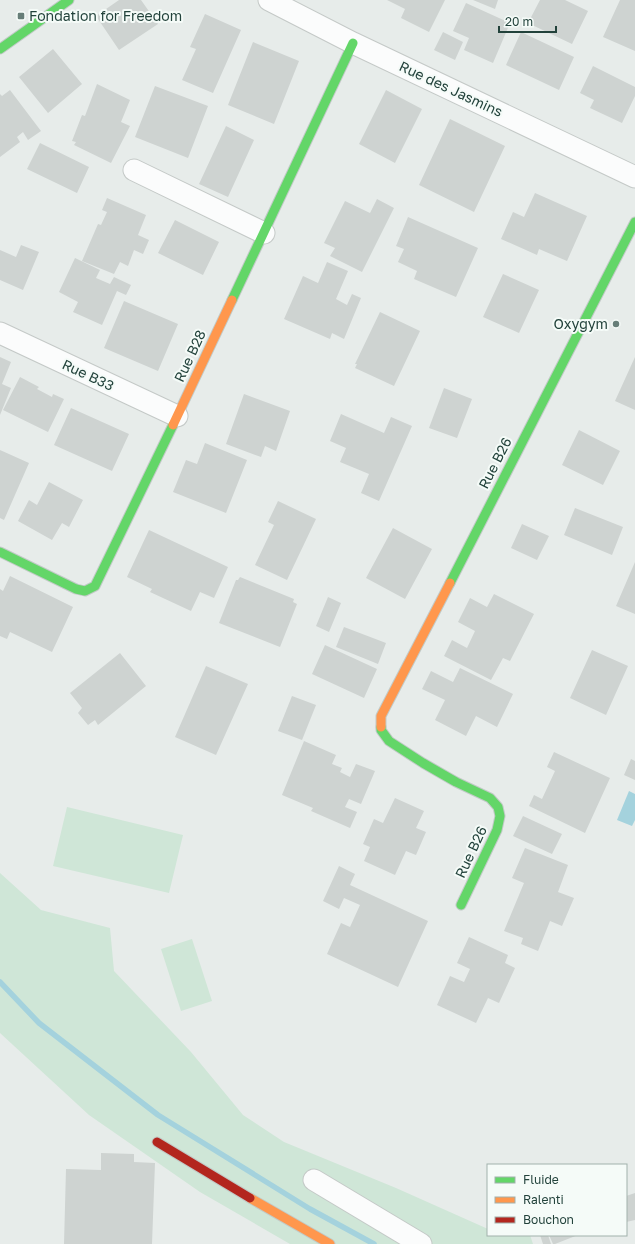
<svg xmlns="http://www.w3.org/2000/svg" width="635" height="1244" viewBox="0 0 635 1244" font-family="'Golos Text',sans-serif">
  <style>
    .green { fill: #cfe6d7 }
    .water { fill: #a4d2dd }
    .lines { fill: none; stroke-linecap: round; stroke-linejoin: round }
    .stream { stroke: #a4d2dd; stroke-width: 5.5 }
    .building { fill: #ced3d1 }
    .street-casing { stroke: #c4c9c7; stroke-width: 23 }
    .fast-casing { stroke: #c2cac7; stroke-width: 11 }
    .slow-casing { stroke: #c2cac7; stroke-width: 11 }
    .jam-casing { stroke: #c2cac7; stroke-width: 11 }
    .street { stroke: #fbfcfc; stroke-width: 21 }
    .fast { stroke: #63d668; stroke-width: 9 }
    .slow { stroke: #ff974d; stroke-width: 9 }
    .jam { stroke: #b3261e; stroke-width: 9 }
    .poi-dot { fill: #677e78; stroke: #f5fbf8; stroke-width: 1.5 }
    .labels { text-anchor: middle; stroke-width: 4; stroke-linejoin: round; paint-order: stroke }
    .poi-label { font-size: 14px; fill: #22423b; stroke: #f5fbf8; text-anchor: start }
    .street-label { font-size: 14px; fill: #22423b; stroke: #f5fbf8 }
  </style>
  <rect width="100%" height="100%" fill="#e7ecea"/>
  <path class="green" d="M67,807L183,835L169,893L53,866Z
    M0,873L41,910L110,928L114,971L191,1052L243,1115L284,1142L396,1188L488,1229V1235H530L533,1244H290L200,1192L89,1115L0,1033Z
    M192,939L212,1001L181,1011L161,949Z"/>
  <path class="water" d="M629,791L635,794V820L632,826L617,820Z"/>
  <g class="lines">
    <path class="stream" d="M0,982L39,1023L158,1115L310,1209L374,1244"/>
  </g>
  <path class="building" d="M119,0H141L158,24L119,50L96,16Z
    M387,0H445L429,32L401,18L405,9Z
    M473,0H498L495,9Z
    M540,0H565L588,11L572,44L528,23Z
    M620,0H635V51L603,37Z
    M466,3L510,23L493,63L464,50L469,38L453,31Z
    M205,14L241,30L213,93L182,80L196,49L190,47Z
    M443,32L463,42L455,60L434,50Z
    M521,32L574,57L559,90L506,65Z
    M253,42L299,61L274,124L228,105Z
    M53,49L82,84L48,113L19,77Z
    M593,66L635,87V96L622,123L590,108L594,100L580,93Z
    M97,84L130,100L121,122L130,126L111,163L74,145L76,142L72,141L82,115L85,116Z
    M155,86L208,106L188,158L135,137Z
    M10,90L41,131L28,140L23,132L17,137L20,142L0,157V94L2,96Z
    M386,90L422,109L395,163L359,144Z
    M450,119L505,146L474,212L419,185Z
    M226,126L254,140L228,197L199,184Z
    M40,143L89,167L77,193L27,169Z
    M535,193L587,216L567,261L539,249L537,255L501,239L513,212L524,217Z
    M107,198L146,215L138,235L149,240L143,254L134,250L128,266L120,262L114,274L82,261L98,224L101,225L107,212L102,210Z
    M377,199L394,208L362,272L330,256L335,248L324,243L345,201L370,213Z
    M408,217L478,248L456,297L414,279L417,271L398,262L404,249L396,246Z
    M175,220L219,242L203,275L158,253Z
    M21,245L39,252L23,290L0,280V250L16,257Z
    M75,258L100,270L96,278L110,284L114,277L131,285L126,295L117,291L102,325L73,312L78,302L59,292Z
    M327,262L348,271L336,299L347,305L352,294L361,298L344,339L332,333L330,339L284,319L303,276L318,283Z
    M503,274L539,290L519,333L483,317Z
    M124,301L178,324L158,371L104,348Z
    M380,312L420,331L394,386L355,368L357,364H355Z
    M0,357L11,362L2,384L11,388L0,415Z
    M635,357V410L615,401Z
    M20,377L39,387L37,389L52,397L53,394L64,399L48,432L3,410Z
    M444,388L472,399L457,438L429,428Z
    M244,394L290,411L276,451L265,446L261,457L226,444Z
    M71,408L129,434L112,471L54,445Z
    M341,414L384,433L391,417L412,426L379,501L361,493L369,474L340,462L346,448L330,441Z
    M579,430L620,451L603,485L562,465Z
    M205,443L247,460L226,513L173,492L186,460L197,464Z
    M0,450L29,463L4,520L0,518Z
    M49,482L83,500L69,527L62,523L52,540L18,521L29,500L37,505Z
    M278,501L316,519L287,580L255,565L274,525L268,522Z
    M575,508L623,527L612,555L564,535Z
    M522,524L549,536L537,560L511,548Z
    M393,528L432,549L405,599L366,578Z
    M149,530L228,567L214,598L200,592L191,611L150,592L152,589L127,577Z
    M635,562V614L616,606Z
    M10,576L73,607L52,652L10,632L7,639L0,636V589L3,591Z
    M240,577L294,599L293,602L297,604L280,647L219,623L236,580H238Z
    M494,594L534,614L510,661L503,658L491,680L444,656L452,640L467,648L475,631L458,622L470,598L487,607Z
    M328,597L341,603L329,632L316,626Z
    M344,627L386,643L378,664L336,647Z
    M325,645L377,669L364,698L312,674Z
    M592,650L628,666L606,715L570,698Z
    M120,653L146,686L98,725L95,720L88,725L78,713L82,708L70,693Z
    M206,666L248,684L216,755L175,737Z
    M460,668L513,694L497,727L476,716L466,736L435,720L445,700L422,689L431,671L453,682Z
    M292,696L316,705L302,740L278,731Z
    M304,741L336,755L332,764L342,768L340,772L350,777L356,764L375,771L361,804L349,799L345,807L357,812L350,828L311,811L313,808L282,795Z
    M554,752L610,778L585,833L529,806L534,795L542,799L555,771L547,767Z
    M631,759L635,761V780L624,775Z
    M395,798L424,811L416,828L426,832L416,855L406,851L395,875L364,861L370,847L363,844L374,819L383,823Z
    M523,816L562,834L552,854L513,836Z
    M525,848L568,865L558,892L574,898L562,926L550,921L538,951L521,944L523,938L504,931L524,883L512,878Z
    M339,866L355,874L350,885L428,921L398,987L327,954L341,923L350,927L360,905L344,898L339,909L323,901Z
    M469,937L508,955L505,963L515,968L499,1003L488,998L476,1023L437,1005L450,976L464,982L470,969L457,963Z
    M101,1153L134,1154V1162L155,1163L152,1244H64L66,1169L101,1170Z
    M635,1193V1220L626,1222V1196Z
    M540,1235H548L551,1244H543Z
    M549,1235H578L555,1244H553Z"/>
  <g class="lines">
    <defs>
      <path id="street" d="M269,0L353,43L635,177
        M134,170L264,233
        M0,333L177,416
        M314,1180L421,1244"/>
      <path id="fast" d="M0,49L69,0
        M232,300L353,43
        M0,552L76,589L85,591L95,586L173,425
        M450,583L635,222
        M381,727V730L389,741L423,763L456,782L490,798L498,807L500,816L497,830L461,905"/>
      <path id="slow" d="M173,425L232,300
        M381,727V716L450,583
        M250,1198L330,1244"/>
      <path id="jam" d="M157,1142L250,1198"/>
    </defs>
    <use href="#street" class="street-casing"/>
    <use href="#fast" class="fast-casing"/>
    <use href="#slow" class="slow-casing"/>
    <use href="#jam" class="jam-casing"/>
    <use href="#street" class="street"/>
    <use href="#fast" class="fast"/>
    <use href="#slow" class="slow"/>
    <use href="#jam" class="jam"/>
  </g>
  <g class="poi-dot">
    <rect x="17" y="12" width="8" height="8" rx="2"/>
    <circle cx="616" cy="324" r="4"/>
  </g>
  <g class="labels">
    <g class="poi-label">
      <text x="29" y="21">Fondation for Freedom</text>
      <text x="608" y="329" text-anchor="end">Oxygym</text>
    </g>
    <g class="street-label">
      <text transform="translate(451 89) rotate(25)" y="5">Rue des Jasmins</text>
      <text transform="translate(190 356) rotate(-65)" y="5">Rue B28</text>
      <text transform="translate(88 375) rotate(25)" y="5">Rue B33</text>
      <text transform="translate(495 463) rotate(-63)" y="5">Rue B26</text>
      <text transform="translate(471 852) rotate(-65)" y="5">Rue B26</text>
    </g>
  </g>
  <rect x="487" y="1164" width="140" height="72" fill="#f5fbf8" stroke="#a1b1ac"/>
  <rect x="495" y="1177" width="20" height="6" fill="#63d668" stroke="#a1b1ac"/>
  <text x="523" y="1184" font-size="12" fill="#22423b">Fluide</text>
  <rect x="495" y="1197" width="20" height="6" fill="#ff974d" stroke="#a1b1ac"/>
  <text x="523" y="1204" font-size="12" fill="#22423b">Ralenti</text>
  <rect x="495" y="1217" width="20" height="6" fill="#b3261e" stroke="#a1b1ac"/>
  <text x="523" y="1224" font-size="12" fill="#22423b">Bouchon</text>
  <path d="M499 26v6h57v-6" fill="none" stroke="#22423b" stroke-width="2"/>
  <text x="505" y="26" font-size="12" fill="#22423b" stroke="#f5fbf8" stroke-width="3" paint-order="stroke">20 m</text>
</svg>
